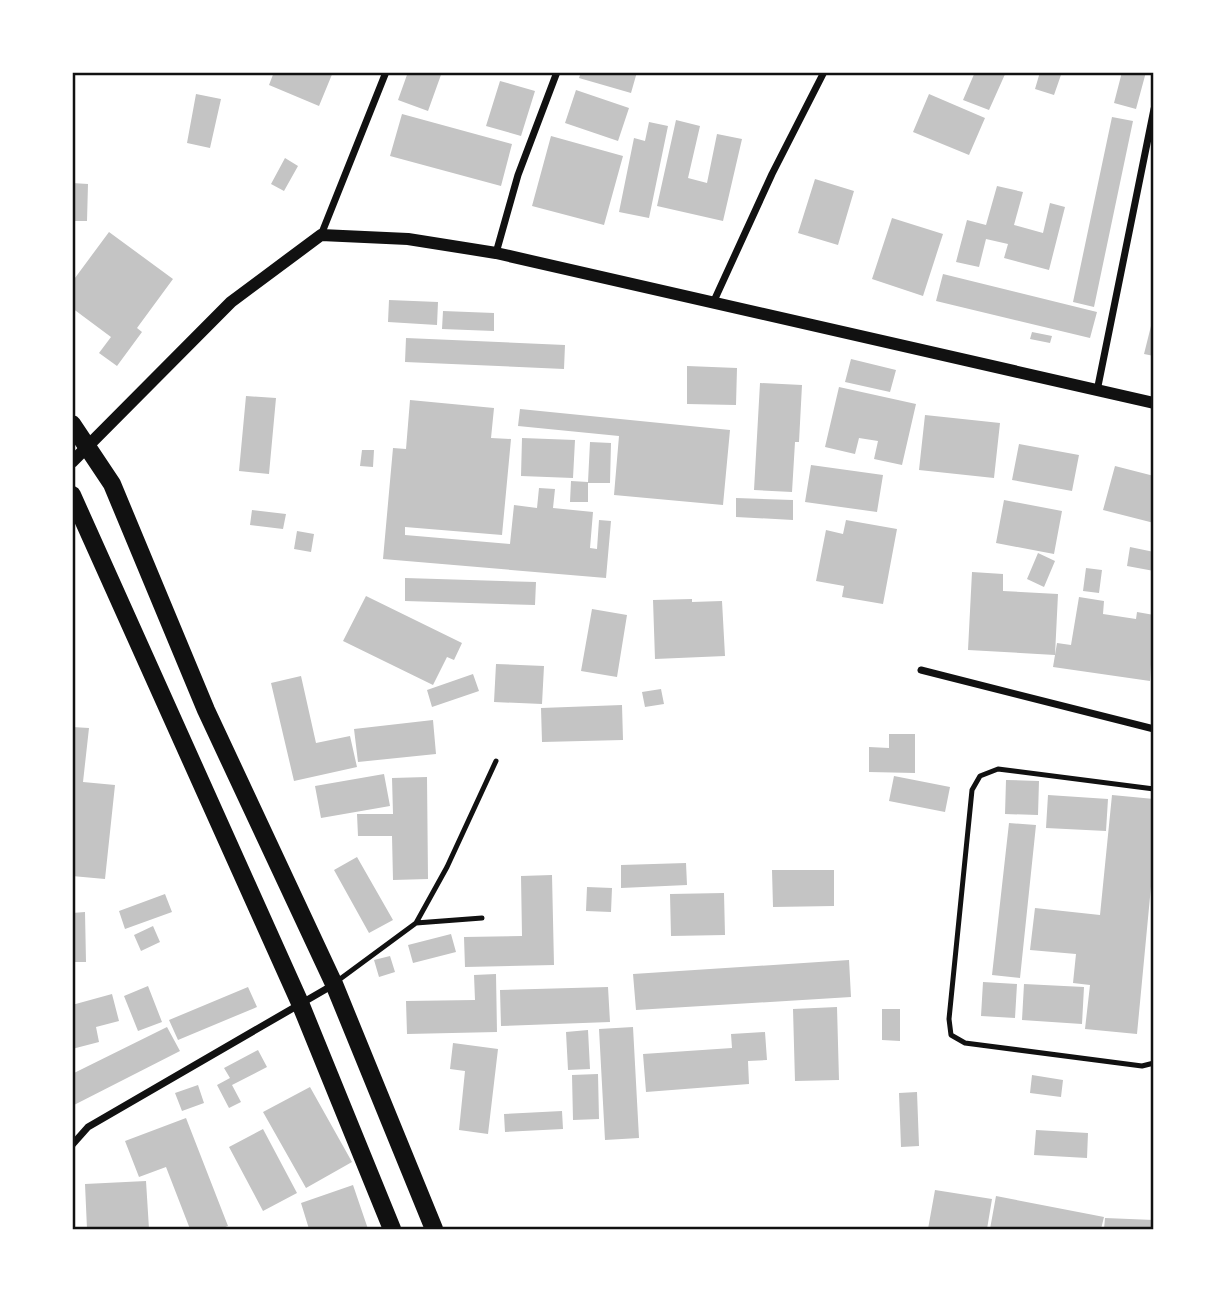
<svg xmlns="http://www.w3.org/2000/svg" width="1226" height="1301" viewBox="0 0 1226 1301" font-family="Arial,sans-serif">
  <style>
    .building { fill: #c4c4c4 }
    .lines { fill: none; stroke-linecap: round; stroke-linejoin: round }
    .service { stroke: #111; stroke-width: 5 }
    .minor { stroke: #111; stroke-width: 7 }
    .tertiary { stroke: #111; stroke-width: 12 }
    .primary { stroke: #111; stroke-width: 18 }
    .neatline { fill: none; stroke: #111; stroke-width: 2.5 }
  </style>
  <rect width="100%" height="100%" fill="#fff"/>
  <path class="building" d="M274,72H333L319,106L269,85Z
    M408,72H442L428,111L398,100Z
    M581,72H637L631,93L579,78Z
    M975,72H1006L989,110L963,100Z
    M1040,72H1062L1054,95L1035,89Z
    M1122,72H1146L1136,109L1114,103Z
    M500,81L535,91L521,136L486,126Z
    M576,90L629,108L618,141L565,123Z
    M196,94L221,99L210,148L187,143Z
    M929,94L985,118L969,155L913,132Z
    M402,114L512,144L501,186L390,156Z
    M1112,117L1133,121L1094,307L1073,302Z
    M676,120L700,126L688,178L707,183L717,134L742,139L723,221L657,206Z
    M649,122L668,126L649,218L619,212L634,138L645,141Z
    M551,136L623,156L604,225L532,206Z
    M285,158L298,166L284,191L271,184Z
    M815,179L854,191L838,245L798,233Z
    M72,183L88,184L87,221H72Z
    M997,186L1023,192L1014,225L1043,233L1050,203L1065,207L1049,270L1004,258L1008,244L986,239L979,267L956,262L967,220L986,225Z
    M892,218L943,234L923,296L872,279Z
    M109,232L173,279L137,328L142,332L117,366L99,353L111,337L72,308V282Z
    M943,274L1097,312L1090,338L936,301Z
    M389,300L438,302L437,325L388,322Z
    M443,311L494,313V331L442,329Z
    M1154,314V356L1144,354Z
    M1032,332L1052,336L1050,343L1030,339Z
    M406,338L565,345L564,369L405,362Z
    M851,359L896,370L890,392L845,382Z
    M687,366L737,368L736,405L687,404Z
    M760,383L802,385L799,442H795L792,492L754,490Z
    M839,387L916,404L902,465L874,459L878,441L859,438L855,454L825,447Z
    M246,396L276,398L269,474L239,471Z
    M410,400L494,408L491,438L511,439L502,535L405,527V535L510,544L514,505L537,508L539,488L555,489L553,508L593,512L590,548L597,549L599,520L611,521L606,578L383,559L393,448L406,449Z
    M520,409L730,430L723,505L614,495L619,436L518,426Z
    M925,415L1000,423L994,478L919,470Z
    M522,438L575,440L573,478L521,476Z
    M590,442L611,443L610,483H588V502H570L571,481L588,482Z
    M1019,444L1079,455L1072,491L1012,480Z
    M362,450H374L373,467L360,466Z
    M811,465L883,475L877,512L805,502Z
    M1115,466L1154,476V523L1103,510Z
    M736,498L793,500V520L736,517Z
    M1004,500L1062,511L1054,554L996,543Z
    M252,510L286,514L283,529L250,525Z
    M846,520L897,529L883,604L842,597L844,586L816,581L826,530L843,534Z
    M297,531L314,534L311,552L294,549Z
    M1130,547L1154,552V571L1127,566Z
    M1038,553L1055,561L1044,587L1027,579Z
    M1086,568L1102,570L1099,593L1083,591Z
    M972,572L1003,574V591L1058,594L1055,655L968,650Z
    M405,578L536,582L535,605L405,601Z
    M366,596L462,643L454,660L447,657L433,685L343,641Z
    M1079,597L1104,601L1103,614L1136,619L1137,612L1154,615L1150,681L1053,667L1057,643L1071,645Z
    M692,599V602L722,601L725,656L655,659L653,600Z
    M592,609L627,615L617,677L581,671Z
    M496,664L544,666L542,704L494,702Z
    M473,674L479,691L432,707L427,690Z
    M301,676L316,743L350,736L357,767L294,781L271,683Z
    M661,689L664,704L645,707L642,692Z
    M622,705L623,740L542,742L541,708Z
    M433,720L436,754L358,762L354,729Z
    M72,727L89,728L83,782L115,785L105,879L72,876Z
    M889,734H915V773L869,772V747L889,748Z
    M384,774L390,806L321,818L315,786Z
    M894,776L950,787L945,812L889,801Z
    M427,777L428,879L393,880L392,836H358L357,814H393L392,778Z
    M1006,780L1039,781L1038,815L1005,814Z
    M1048,795L1108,799L1106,831L1046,828Z
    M1112,795L1154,799V855L1137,1034L1085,1029L1090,985L1073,983L1076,954L1030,950L1035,908L1100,915Z
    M1009,823L1036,825L1020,978L992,975Z
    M357,857L393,920L369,933L334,870Z
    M686,863L687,885L621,888V865Z
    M772,870H834V906L773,907Z
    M552,875L554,965L465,967L464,937L522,936L521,876Z
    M587,887L612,888L611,912L586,911Z
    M724,893L725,935L671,936L670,894Z
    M165,894L172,912L125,929L119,911Z
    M85,912L86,962H72V913Z
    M153,926L160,942L141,951L134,935Z
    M451,934L456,952L413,963L408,945Z
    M390,956L395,972L379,977L374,960Z
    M849,960L851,997L636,1010L633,974Z
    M496,974L497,1032L407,1034L406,1001L475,1000L474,975Z
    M983,982L1017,984L1015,1018L981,1016Z
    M1024,984L1084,987L1082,1024L1022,1020Z
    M148,986L162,1022L138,1031L124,996Z
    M248,987L257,1007L178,1040L169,1020Z
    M608,987L610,1022L501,1026L500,990Z
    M112,994L119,1021L96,1027L99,1042L72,1049V1005Z
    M837,1007L839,1080L795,1081L793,1009Z
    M882,1009H900V1041L882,1040Z
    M167,1027L180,1051L74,1105L72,1074Z
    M633,1027L639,1138L605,1140L599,1029Z
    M588,1030L590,1069L568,1070L566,1032Z
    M765,1032L767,1060L748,1061L749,1084L646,1092L643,1054L732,1048L731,1034Z
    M453,1043L498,1049L488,1134L459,1130L465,1071L450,1069Z
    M258,1050L267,1067L232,1085L241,1102L229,1108L217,1085L230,1078L224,1068Z
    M598,1074L599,1119L573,1120L572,1075Z
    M1032,1075L1063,1080L1061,1097L1030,1093Z
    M198,1085L204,1103L182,1111L175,1093Z
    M310,1087L352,1162L306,1188L263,1112Z
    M917,1092L919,1146L901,1147L899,1093Z
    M562,1111L563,1129L505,1132L504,1114Z
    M186,1118L228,1226L220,1229H190L166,1167L139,1177L125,1141Z
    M263,1129L297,1193L263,1211L229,1147Z
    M1036,1130L1088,1133L1087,1158L1034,1155Z
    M146,1181L149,1229H87L85,1184Z
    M353,1185L368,1229H309L301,1203Z
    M935,1190L992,1199L987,1229H928Z
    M996,1196L1104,1217L1101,1229H990Z
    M1105,1218L1154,1220V1229H1104Z"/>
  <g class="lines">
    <path class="service" d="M1154,789L998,769L980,776L972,790L949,1019L951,1035L965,1043L1142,1066L1154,1063
      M416,923L482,918
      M336,982L416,923L447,867L496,761"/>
    <path class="minor" d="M321,235L386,72
      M496,253L518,175L557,72
      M713,303L772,174L824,72
      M1097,391L1154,109
      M921,670L1154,729
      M72,1145L88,1127L333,985"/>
    <path class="tertiary" d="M72,462L231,302L321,235L408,239L496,253L1154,403"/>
    <path class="primary" d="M72,424L112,484L206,710L334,984L434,1229
      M72,495L300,1003L392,1229"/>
  </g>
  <rect width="1226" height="1301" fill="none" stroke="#ffffff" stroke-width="147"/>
  <rect x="74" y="74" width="1078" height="1154" class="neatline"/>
</svg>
